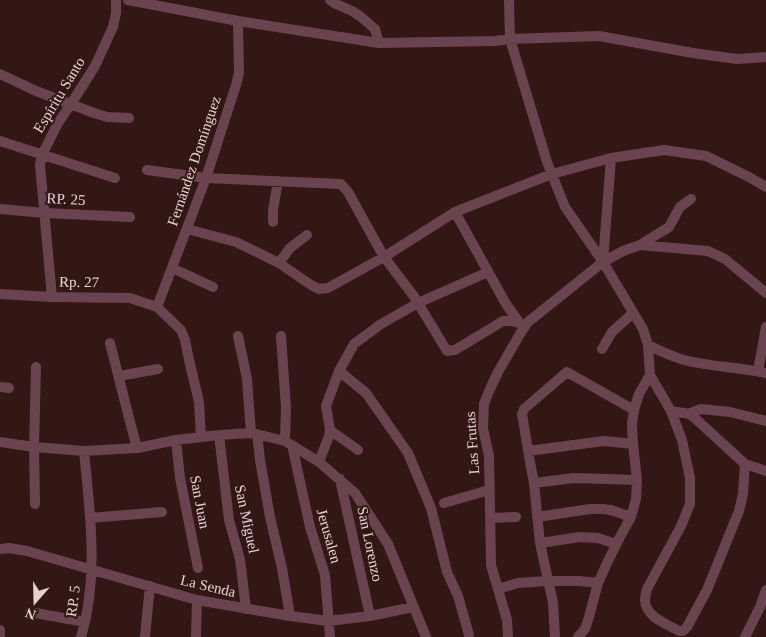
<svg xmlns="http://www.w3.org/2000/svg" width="766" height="637" viewBox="0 0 766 637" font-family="Georgia,serif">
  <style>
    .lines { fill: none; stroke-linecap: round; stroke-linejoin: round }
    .minor { stroke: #69444f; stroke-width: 10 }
    .labels { text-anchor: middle; stroke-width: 4; stroke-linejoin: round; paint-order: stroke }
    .street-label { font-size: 15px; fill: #e5d2cf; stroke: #321715 }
  </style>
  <rect width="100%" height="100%" fill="#321715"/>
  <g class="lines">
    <path class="minor" d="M128,0L238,21L379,43L495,41L510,39L599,36L693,53L737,59L766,57
      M330,0L336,4L352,11L360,16L375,29L379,43
      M509,0L510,39L547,162L565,207L603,262L643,329L648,345L650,375L639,394L634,410L632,424L633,444L637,480L636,499L631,517L621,535L608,561L598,583L589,617L585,629L578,637
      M0,74L36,91L94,113L107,117L129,118
      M0,141L115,178
      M147,170L206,178L341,184L348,192L384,257L416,299L418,303L488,272
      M0,209L45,213L130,217
      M455,212L506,304L521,325
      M273,222V210L278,181
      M187,229L236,242L279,263L311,285L319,289L328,288L384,257L455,212L552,174L611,158L664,150L706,156L749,177L766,187
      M640,245L669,227L680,207L691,199
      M603,262L611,158
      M279,263L290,248L307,235
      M172,268L213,287
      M0,294L52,297L130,298L157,307L181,330L185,340L189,360L199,402L201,437
      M52,297L40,165L42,155L58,123L71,104L95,66L113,27L116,13V0
      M157,307L206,178L236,85L239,73L238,21
      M238,336L247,379L251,433
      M281,336L286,408L285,441
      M110,343L129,418L137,448
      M648,345C660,351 671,356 684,360C711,367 739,367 766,373
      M602,349L612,332L633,313
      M339,371L354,344L381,324L418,303L447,351L455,350L503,321H511L519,323
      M758,371L766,327
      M650,375L671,411L682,440L690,478V504L681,526L647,589C646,593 645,597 645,601C646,617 667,624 679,631H683L687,627L707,590L739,511L743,494L745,464
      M119,376L158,369
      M0,387L9,388
      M671,411L690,414L698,421L745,464L766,471
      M688,414L701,409L730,412L766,421
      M330,430L358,450
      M257,434L260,460L270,517L282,568L290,616
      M219,435L229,520L240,559L246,609
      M176,440L180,478L198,568
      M0,442L34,447L84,451L137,448L176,440L219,435L251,433L285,441L319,462L355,493L388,544L426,637
      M292,445L310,527L325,575L330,637
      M528,451L604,441L633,444
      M319,462L329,436L330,430L326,406L339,371L366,393L408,453L431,508L447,572L458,596L469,635
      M340,479L370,616
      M534,483L574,478L637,480
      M444,503L489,490
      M35,504L34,447L36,367
      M537,517L590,509H602L611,510L631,517
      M90,518L162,512
      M490,518L516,517
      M540,543L580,537L598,538L616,544
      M0,549L9,548L27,551L197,600L290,616L328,621L370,616L413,607
      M498,589L518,583L547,581H579L598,583
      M30,612L85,622
      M0,635V630
      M145,636L150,586
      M81,637C99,577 90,512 84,451
      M196,637L197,600
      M508,637L507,620L491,565L489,456L483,428L484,404L490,389L498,372L520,334L528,322L603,262L623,251L640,245L708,251L725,259L766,293
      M555,637L553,603L540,543L534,483L530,462L522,414L524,409L567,372L634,410
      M745,637L760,607L766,590"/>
  </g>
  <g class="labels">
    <g class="street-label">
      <text transform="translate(59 95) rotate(-59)" y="5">Espíritu Santo</text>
      <text transform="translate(194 161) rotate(-71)" y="5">Fernández Domínguez</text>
      <text transform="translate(66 199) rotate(3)" y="5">RP. 25</text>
      <text transform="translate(79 282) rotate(1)" y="5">Rp. 27</text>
      <text transform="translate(472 443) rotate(-94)" y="5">Las Frutas</text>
      <text transform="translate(200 502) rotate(79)" y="5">San Juan</text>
      <text transform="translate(247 519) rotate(78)" y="5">San Miguel</text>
      <text transform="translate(329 536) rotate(74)" y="5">Jerusalen</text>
      <text transform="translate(370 544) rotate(78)" y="5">San Lorenzo</text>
      <text transform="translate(208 586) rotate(13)" y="5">La Senda</text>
      <text transform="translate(73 601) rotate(-82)" y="5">RP. 5</text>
    </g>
  </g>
  <g transform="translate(35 602) rotate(200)" stroke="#321715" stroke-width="4" paint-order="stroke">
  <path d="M0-4L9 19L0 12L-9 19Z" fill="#e5d2cf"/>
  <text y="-8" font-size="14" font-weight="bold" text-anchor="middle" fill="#e5d2cf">N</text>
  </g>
</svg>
